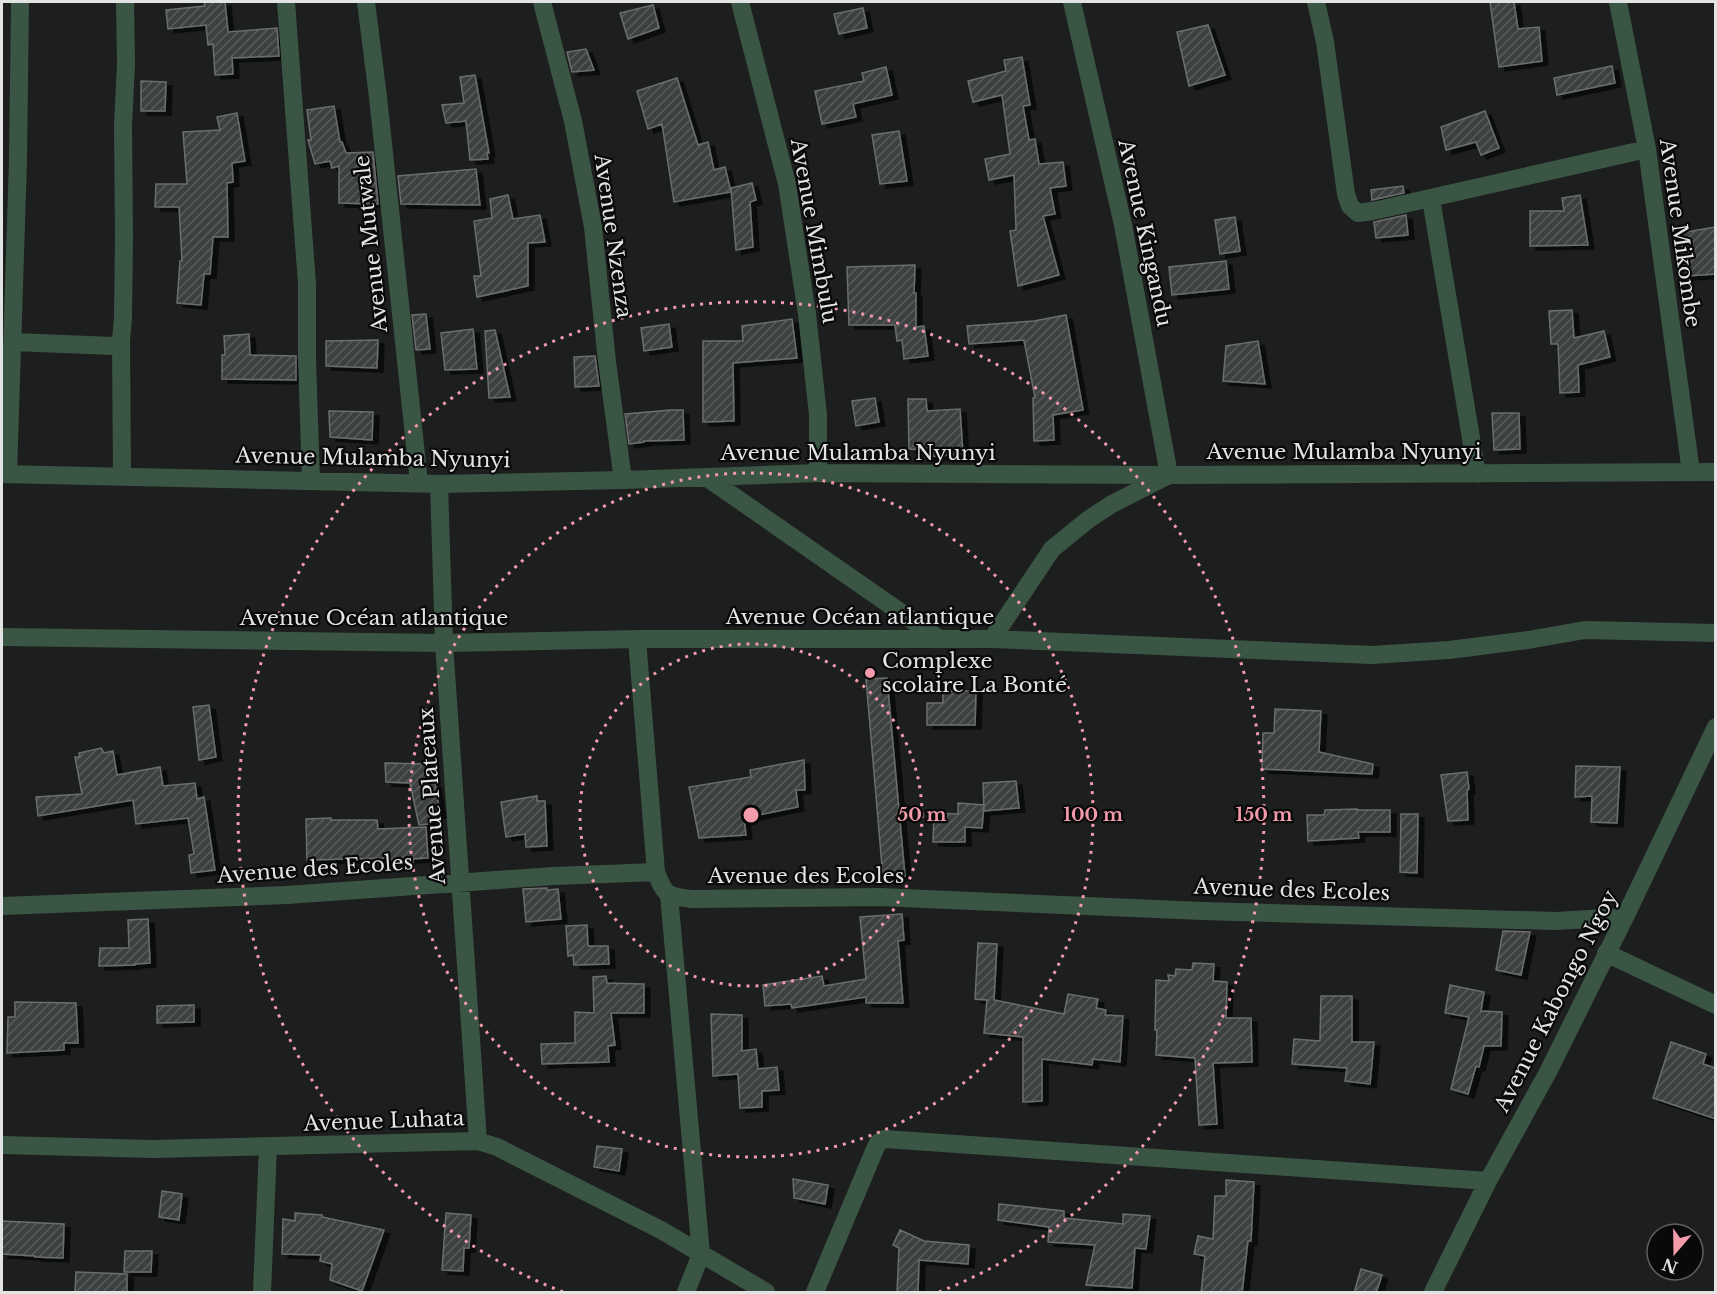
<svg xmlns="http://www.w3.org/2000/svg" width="1717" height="1294" viewBox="0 0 1717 1294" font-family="'Libre Baskerville',serif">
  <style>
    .building { fill: url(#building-hatch); stroke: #6b6e6c; stroke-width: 1.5; filter: url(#shadow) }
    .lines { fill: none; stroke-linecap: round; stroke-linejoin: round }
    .minor { stroke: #3b5545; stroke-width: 18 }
    .ring { fill: none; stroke: #f39aab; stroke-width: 3; stroke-dasharray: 3 6 }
    .poi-dot { fill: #f39aab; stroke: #080908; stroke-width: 2 }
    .labels { text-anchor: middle; stroke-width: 4.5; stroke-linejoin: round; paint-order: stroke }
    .street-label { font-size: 21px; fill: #e2e4e3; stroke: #080908 }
    .poi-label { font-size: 21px; fill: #e2e4e3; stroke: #080908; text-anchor: start }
    .centre { fill: #f39aab; stroke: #080908; stroke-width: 3 }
    .ring-label { font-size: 18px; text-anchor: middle; font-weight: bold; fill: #f39aab; stroke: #080908; stroke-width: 4.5; stroke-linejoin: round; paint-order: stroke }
  </style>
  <defs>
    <pattern id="building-hatch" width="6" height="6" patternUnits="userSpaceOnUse" patternTransform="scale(1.5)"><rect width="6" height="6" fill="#3e413f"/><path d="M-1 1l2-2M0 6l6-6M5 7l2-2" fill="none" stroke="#5a5c5b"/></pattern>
    <filter id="shadow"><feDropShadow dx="6" dy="4" stdDeviation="0" flood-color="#0009"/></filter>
  </defs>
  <rect width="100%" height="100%" fill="#1c1f1d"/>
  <path class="building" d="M204,2H225L228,32L277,28L279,56L232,58L233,74L215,75L213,44L208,45L206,25L168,29L166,10L205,6Z
    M1490,2H1514L1518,29L1539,27L1542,61L1499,67Z
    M653,5L659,28L628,39L620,13Z
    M863,8L867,28L839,34L834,14Z
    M1208,25L1225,75L1189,86L1177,32Z
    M586,49L594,70L572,72L567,52Z
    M1022,57L1030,105L1023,106L1029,140L1035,139L1039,164L1063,162L1066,186L1050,188L1055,214L1043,216L1059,275L1018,286L1010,231L1016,230L1014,175L989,180L985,159L1010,154L1002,95L973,102L968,81L1006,71L1004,60Z
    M1612,66L1615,83L1557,95L1554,78Z
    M886,67L892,95L853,104L856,117L822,124L815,91L864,81L862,73Z
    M475,75L489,153H487L488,159L470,160L466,121L446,123L442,105L464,103L460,77Z
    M677,78L698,145L708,142L714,170L725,167L731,192L674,202L662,124L648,129L637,91Z
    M141,81L166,82L165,111H141Z
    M334,106L340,142H342L346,153L373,152L378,204L339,203V166L332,168L330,161L315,164L308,140H311L307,110Z
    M1485,111L1499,148L1481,155L1476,142L1446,150L1441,127Z
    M237,113L245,161L232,163L233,182L227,183L228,237H213L210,274H204L201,305L177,303L180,261H182L179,207H155L156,184H187L183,132L220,130L217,117Z
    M899,131L907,181L880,184L872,135Z
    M476,169L480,205L401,204L398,176Z
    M752,183L756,200L750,202L753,247L736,250L731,188Z
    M1403,186L1404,193L1372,200L1371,190Z
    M508,195L513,219L540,215L545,242L528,243V286L477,297L474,276H481L474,221L492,218L490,199Z
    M1580,195L1588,245L1530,246V211H1564L1562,198Z
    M1406,215L1408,235L1376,238L1374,222Z
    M1235,217L1240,251L1220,254L1215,220Z
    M1716,227V274L1687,276L1680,233Z
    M1226,261L1229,289L1172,295L1169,267Z
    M915,265L914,293H916V327L924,326L928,356L904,359L902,340L897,341L895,325H849L847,267Z
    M1572,310L1574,338L1604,331L1610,357L1578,365L1579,392L1560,393L1558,344H1551L1549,311Z
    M426,314L430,349L416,350L412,315Z
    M1066,315L1083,410L1053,415L1054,440L1034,441L1033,398H1035L1024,340L969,344L967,326L1034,321Z
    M792,319L797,358L733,363L734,421L703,422V341H743L742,326Z
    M669,324L672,347L644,351L641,328Z
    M473,329L477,369L445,370L441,333Z
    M495,330L510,397L489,398L485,331Z
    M249,334L250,355L296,356V380L222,379V355H225L224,336Z
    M378,340L377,368L326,366V341Z
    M1258,341L1265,384L1223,381L1226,346Z
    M595,356L599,386L575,387L574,357Z
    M875,398L879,422L856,426L852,401Z
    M908,399H926L927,411L960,409L963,454L925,457V450L909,449Z
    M671,410H683L684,440L644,441V442L629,444L625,414Z
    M329,411L373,412L372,440L330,437Z
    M1492,413H1519L1520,449L1494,450Z
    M887,678L905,876L883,878L866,679Z
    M943,691H976L975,725H927V703H943Z
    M209,705L216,757L199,760L193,707Z
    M1275,709L1321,711L1319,752L1373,764L1372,774L1262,769L1263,733H1274Z
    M101,748L104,753L113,751L117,775L160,767L163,786L195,783L197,799L204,797L215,870L191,873L189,855L194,854L188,818L136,824L133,800L38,816L36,797L82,794L75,757H80L79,753Z
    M804,760L805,790H796L798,807L744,818L746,835L699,838L689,787L751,777L750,770Z
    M385,763L427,764V784L435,783L440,814L429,815V824L419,825L410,783L386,782Z
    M1576,766L1620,767L1617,823L1591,822L1592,796L1575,797Z
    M1467,772L1469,789L1467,790L1468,820L1448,821L1441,775Z
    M1016,781L1019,808L984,811L983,783Z
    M537,796V801H545L547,846L526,847L525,834L506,837L501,802Z
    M958,803L984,805L982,828L965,827V842H933L934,813L958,814Z
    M1357,809V810H1390V832H1358L1359,838L1308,841L1307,815H1324L1325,810Z
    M1401,814H1418L1417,873L1400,872Z
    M331,818V820H377L378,829L426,827L428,858L390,860L389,858L307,860L306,819Z
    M547,888V890L558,889L561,919L526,922L523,889Z
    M902,914L904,940L898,941L903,1003H866V997L792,1008L791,1004L765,1006L763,985L822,976L824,986L866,979L860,917Z
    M148,919L150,963L135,964V965L99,966L100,948H129L128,920Z
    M587,925L588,946H608L609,964L574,965L573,955L568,956L566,926Z
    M1503,931L1530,932L1521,975L1496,970Z
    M978,943L997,944L994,1000L1064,1014L1068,994L1098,999L1096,1008L1106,1010L1105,1015L1123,1016L1120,1062L1093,1059L1092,1065L1042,1059V1101L1023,1102V1037L984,1033L987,1000L975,999Z
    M1193,963L1214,964L1213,981L1227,982L1226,1018H1251L1252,1062L1213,1063L1217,1124L1199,1125L1195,1058L1156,1055L1157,1030H1155L1156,980L1169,981L1168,975L1175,976L1176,969L1192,970Z
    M606,976L607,983L644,984V1013H611L615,1045L608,1046L609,1062L542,1064L541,1044L575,1043V1012L594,1013L593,977Z
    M1450,985L1484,992L1481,1011L1502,1012L1501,1046H1484L1479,1067L1476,1066L1468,1094L1451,1089L1469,1017L1445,1013Z
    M1321,996H1352V1042H1374L1370,1084L1345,1081L1347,1068L1292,1064L1294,1039L1320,1041Z
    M15,1002L76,1003L78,1043H64V1050L7,1053L8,1017H15Z
    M194,1005V1022L157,1023V1006Z
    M711,1014L742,1015V1051L756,1049L758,1069L777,1067L779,1090L762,1091V1107L740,1108L738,1074L713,1076Z
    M1671,1042L1706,1054L1703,1064L1716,1068V1119L1653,1098Z
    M597,1146L622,1149L619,1171L594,1167Z
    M793,1179L828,1185L825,1204L794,1198Z
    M1226,1180L1254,1182L1251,1241H1248L1242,1293H1201L1205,1256L1194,1254L1198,1236L1213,1239L1215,1196H1226Z
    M162,1191L182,1194L179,1220L159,1217Z
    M999,1204L1064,1211V1218L1123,1224V1214L1150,1216L1146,1249L1135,1248L1132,1288L1086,1285L1095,1245L1048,1242L1049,1227L998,1220Z
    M295,1213L322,1215V1217L384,1230L362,1291L330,1280L332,1264L320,1261L321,1255L282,1254L283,1219L295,1221Z
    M446,1213L471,1215L469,1248H464L463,1271L442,1270Z
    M2,1221L64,1224L63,1258L35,1257V1256L2,1254Z
    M900,1230L924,1241L969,1245L968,1264L919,1260L918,1293H897L899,1248L893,1245Z
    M125,1251H152L151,1272H124Z
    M1361,1269L1382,1275L1376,1293H1354Z
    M76,1272L127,1274V1293H75Z"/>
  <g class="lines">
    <path class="minor" d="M286,2L307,284V359L311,481
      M366,2L378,97L419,483
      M542,2L573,121L593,227L607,362L623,480
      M740,2L787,184L807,314L818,415V473
      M1316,2L1325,42L1346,194L1350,206L1358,213L1373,211L1647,149
      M1618,2L1647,149L1691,472
      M1431,199L1477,474
      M13,342L114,346L121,341
      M2,474L439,484L623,480L818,473L1169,475L1716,472
      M8,474L18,160L20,2
      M122,477L121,341L123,317L124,237L123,125L126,64L125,2
      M706,477L939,639
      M439,484L444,643L478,1141
      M2,637L444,643L637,639H992L1372,655L1449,650L1528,640L1585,630L1716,633
      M637,639L656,872
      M992,639L1052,549L1089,519L1112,504L1169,475L1123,225L1072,2
      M669,895L701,1254L686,1292
      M2,906L287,895L554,876L656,872C665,896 667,896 691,899L880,897L1203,911L1555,921L1625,917
      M1606,953L1716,1005
      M2,1145L153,1149L478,1141L497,1147L661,1230L766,1292
      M262,1292L268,1146
      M815,1292L875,1149L878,1143L884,1139L1488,1181
      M1433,1292L1488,1181L1548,1072L1625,917L1716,727"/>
  </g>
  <g class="ring">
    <circle cx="751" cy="815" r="171"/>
    <circle cx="751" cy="815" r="342"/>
    <path d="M563 1292A513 513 0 1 1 939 1292"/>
  </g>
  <circle class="poi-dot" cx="870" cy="673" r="6"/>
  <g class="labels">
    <g class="street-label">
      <text transform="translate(814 231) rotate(80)" y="7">Avenue Mimbulu</text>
      <text transform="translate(1145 233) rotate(78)" y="7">Avenue Kingandu</text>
      <text transform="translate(1680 233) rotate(82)" y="7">Avenue Mikombe</text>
      <text transform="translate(613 236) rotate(82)" y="7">Avenue Nzenza</text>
      <text transform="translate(371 244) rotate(-96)" y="7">Avenue Mutwale</text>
      <text x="1344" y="459">Avenue Mulamba Nyunyi</text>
      <text x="858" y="460">Avenue Mulamba Nyunyi</text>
      <text transform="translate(373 458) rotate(1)" y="7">Avenue Mulamba Nyunyi</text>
      <text x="860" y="624">Avenue Océan atlantique</text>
      <text x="374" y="625">Avenue Océan atlantique</text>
      <text transform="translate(432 796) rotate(-94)" y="7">Avenue Plateaux</text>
      <text transform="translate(315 869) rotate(-4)" y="7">Avenue des Ecoles</text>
      <text x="806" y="883">Avenue des Ecoles</text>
      <text transform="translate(1292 890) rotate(2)" y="7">Avenue des Ecoles</text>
      <text transform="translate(1556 1001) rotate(-63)" y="7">Avenue Kabongo Ngoy</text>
      <text transform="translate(384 1121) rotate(-2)" y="7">Avenue Luhata</text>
    </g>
    <g class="poi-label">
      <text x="882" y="668">Complexe<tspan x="882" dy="24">scolaire La Bonté</tspan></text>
    </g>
  </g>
  <circle cx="751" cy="815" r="9" class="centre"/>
  <g class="ring-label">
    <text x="922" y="821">50 m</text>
    <text x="1093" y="821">100 m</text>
    <text x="1264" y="821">150 m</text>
  </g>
  <rect width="1717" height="1294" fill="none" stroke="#e2e4e3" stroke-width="6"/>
  <g transform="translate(1675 1252) rotate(200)"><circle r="28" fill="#080908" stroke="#5f6160" stroke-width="1.5"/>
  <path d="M0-4.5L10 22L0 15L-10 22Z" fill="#f39aab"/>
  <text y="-9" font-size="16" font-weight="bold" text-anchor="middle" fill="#e2e4e3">N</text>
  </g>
</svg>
